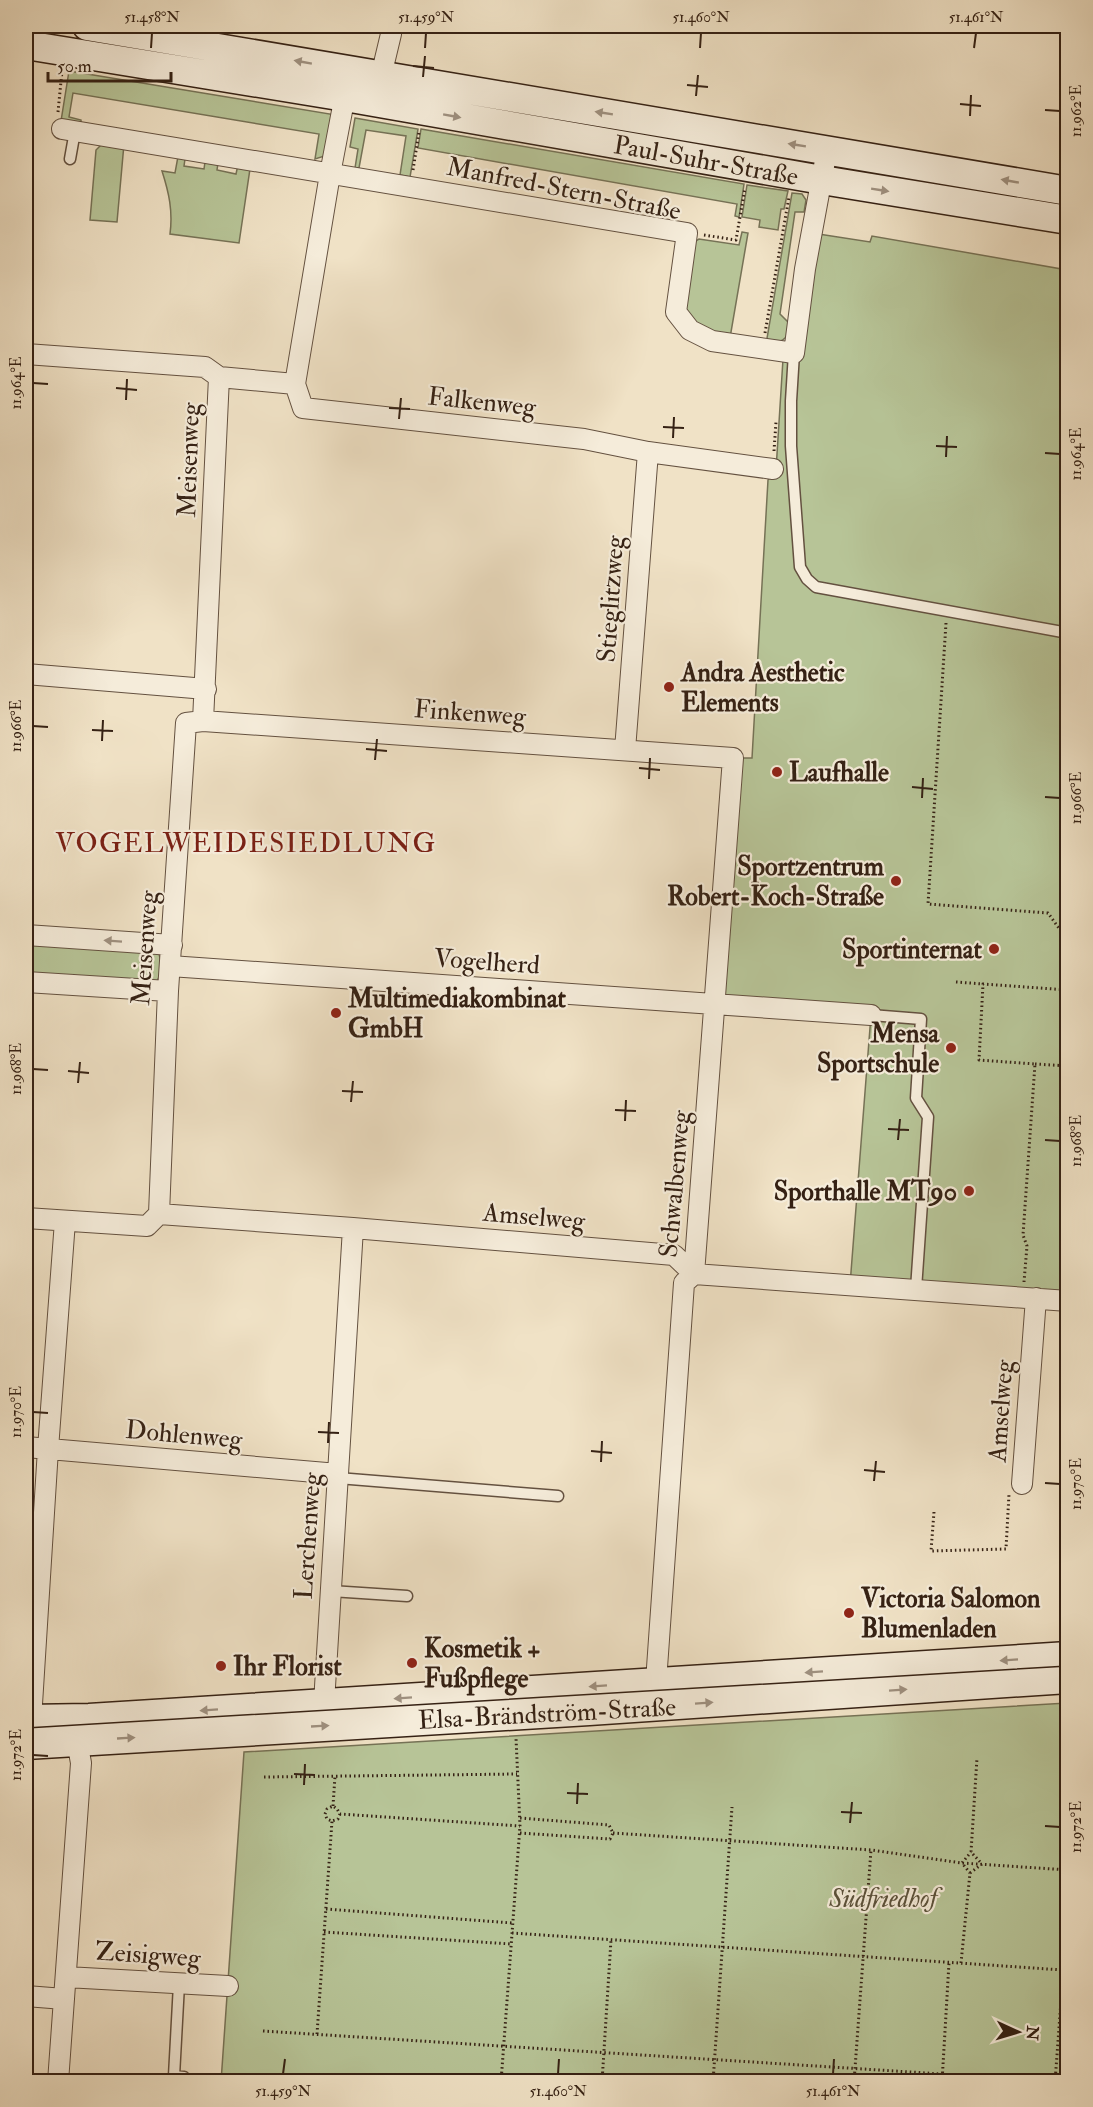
<svg xmlns="http://www.w3.org/2000/svg" width="1093" height="2107" viewBox="0 0 1093 2107" font-family="'IM FELL Double Pica',serif">
  <style>
    .green { fill: #b7c497; stroke: #767256; stroke-width: 1.5 }
    .lines { fill: none; stroke-linecap: round; stroke-linejoin: round }
    .lane-casing { stroke: #645140; stroke-width: 13 }
    .street-casing { stroke: #645140; stroke-width: 22 }
    .secondary-casing { stroke: #352114; stroke-width: 31 }
    .path { stroke: #352114; stroke-width: 3; stroke-dasharray: 1.5 3; stroke-linecap: butt }
    .lane { stroke: #f5ecda; stroke-width: 10 }
    .street { stroke: #f5ecda; stroke-width: 20 }
    .secondary { stroke: #f5ecda; stroke-width: 28 }
    .tram { stroke: #352114; stroke-width: 1.5 }
    .oneway { fill: #9f9181 }
    .ticks { fill: none; stroke: #352114; stroke-width: 2 }
    .poi-dot { fill: #8f2418; stroke: #f5ecda; stroke-width: 2 }
    .labels { text-anchor: middle; stroke-width: 4.5; stroke-linejoin: round; paint-order: stroke }
    .street-label { font-size: 26px; fill: #352114; stroke: #f5ecda }
    .poi-label { font-size: 26px; font-weight: bold; fill: #352114; stroke: #f5ecda; text-anchor: start }
    .park-label { font-size: 26px; font-style: italic; fill: #5c523b; stroke: #f5ecda }
    .neighbourhood-label { font-size: 27px; letter-spacing: 1.5px; fill: #7a1f14; stroke: #f5ecda }
    .neatline { fill: none; stroke: #352114; stroke-width: 2 }
    .ticks-label { font-size: 15px; text-anchor: middle; fill: #352114 }
  </style>
  <rect width="100%" height="100%" fill="#f0e2c6"/>
  <filter id="stains"><feTurbulence type="fractalNoise" baseFrequency=".00333" numOctaves="4"/><feColorMatrix values="0 0 0 0 .2 0 0 0 0 .09 0 0 0 0 .02 0 0 0 .5 -.17"/></filter>
  <radialGradient id="worn" r=".72"><stop offset=".6" stop-color="#630" stop-opacity="0"/><stop offset="1" stop-color="#630" stop-opacity=".3"/></radialGradient>
  <path class="green" d="M69,71L336,115L328,155L315,159L319,134L73,93L69,117L81,120V124L61,121Z
    M355,118L418,129L410,177L400,175L406,136L366,130L359,168H355L358,149L350,147Z
    M421,129L744,184L739,217L735,216L737,204L418,148Z
    M104,142L124,144L117,222L90,220L96,150Z
    M179,151L186,152L184,166L204,169L206,155L219,157L217,170L236,174L239,160L251,162L239,243L170,234C173,211 169,193 162,171L175,173Z
    M747,185L788,191L784,209H781L778,230L759,227L760,220L742,217Z
    M792,193L802,194L806,200L804,212H795L780,314L792,326C787,341 781,342 766,344Z
    M742,232L748,233L730,338L711,335L680,314L689,245L699,239L739,245Z
    M812,233L870,242L872,236L1067,270V1300L850,1285L871,1015L716,1003L733,758H752L768,480L776,470L783,359Z
    M26,943L158,951C163,965 162,975 154,986L26,976Z
    M1067,1703V2081L221,2082L244,1752Z"/>
  <g class="lines">
    <defs>
      <path id="lane" d="M70,159L75,131
        M794,353L791,401V446L800,567L807,579L816,587L1068,633
        M871,1015L921,1019L916,1098L928,1117L916,1289
        M338,1478L558,1496
        M331,1591L407,1596
        M179,1984L174,2076L184,2077"/>
      <path id="street" d="M381,76L391,34
        M347,85L330,174L295,384L303,408L584,439L648,452L773,469
        M62,129L687,233L676,312L690,330L712,341L794,353L805,269L827,150
        M26,354L205,367L219,377L295,384
        M26,674L206,689
        M203,721L219,377
        M625,750L648,452
        M26,935L172,945
        M170,966L871,1015
        M26,982L168,991
        M159,1214L168,991L186,723L203,721L733,758L694,1274L684,1283L656,1682
        M26,1218L147,1226L159,1214L353,1228L674,1255L694,1274L1068,1301
        M26,1447L338,1474
        M1022,1484L1036,1298
        M324,1703L353,1228
        M31,1720L48,1449L65,1221
        M66,1977L228,1986
        M26,1996L64,1999
        M58,2082L81,1763L77,1741"/>
      <path id="secondary" d="M87,26L1068,191
        M26,45L345,97L822,180L1068,220
        M26,1719L89,1718L1068,1656
        M26,1745L589,1711L1068,1679"/>
    </defs>
    <use href="#lane" class="lane-casing"/>
    <use href="#street" class="street-casing"/>
    <use href="#secondary" class="secondary-casing"/>
    <path class="path" d="M58,112L62,71
      M413,170L419,132
      M704,235L736,240L745,188
      M765,333L789,197
      M774,451L776,422
      M946,623L928,904L1048,913L1061,931L1068,932
      M956,982L983,984
      M1035,1064L1068,1066
      M1024,1282L1027,1246L1023,1235L1035,1064L979,1060L983,984L1068,990
      M934,1512L931,1551L1006,1549L1009,1494
      M264,1777L517,1774
      M333,1806L335,1776
      M340,1814L338,1819L332,1821L327,1819L325,1814L327,1809L333,1806L337,1809L340,1814L520,1826
      M520,1833L610,1839L613,1833L609,1825L520,1818
      M613,1833L871,1850L962,1863L1068,1870
      M970,1873L982,1864L971,1852L977,1758
      M326,1909L512,1923
      M324,1932L511,1944
      M512,1933L1063,1970
      M961,1963L970,1873L962,1863L971,1852
      M263,2031L942,2074
      M317,2034L332,1821
      M501,2082L520,1826L516,1738
      M602,2082L611,1940
      M713,2082L732,1807
      M854,2082L871,1850
      M942,2082L949,1963
      M1055,2082L1068,1907"/>
    <use href="#lane" class="lane"/>
    <use href="#street" class="street"/>
    <use href="#secondary" class="secondary"/>
    <path class="tram" d="M26,1728L1068,1666"/>
  </g>
  <defs><path id="oneway-solid" d="M-6-.8H1V-3.2L6.5 0L1 3.2V.8H-6Z" transform="scale(1.5)"/></defs>
  <g class="oneway">
    <use href="#oneway-solid" transform="translate(303 62) rotate(-170)"/>
    <use href="#oneway-solid" transform="translate(604 113) rotate(-171)"/>
    <use href="#oneway-solid" transform="translate(452 116) rotate(10)"/>
    <use href="#oneway-solid" transform="translate(797 145) rotate(-171)"/>
    <use href="#oneway-solid" transform="translate(1010 181) rotate(-170)"/>
    <use href="#oneway-solid" transform="translate(880 190) rotate(9)"/>
    <use href="#oneway-solid" transform="translate(113 941) rotate(-176)"/>
    <use href="#oneway-solid" transform="translate(1009 1660) rotate(176)"/>
    <use href="#oneway-solid" transform="translate(814 1672) rotate(176)"/>
    <use href="#oneway-solid" transform="translate(598 1686) rotate(176)"/>
    <use href="#oneway-solid" transform="translate(898 1690) rotate(-4)"/>
    <use href="#oneway-solid" transform="translate(403 1698) rotate(176)"/>
    <use href="#oneway-solid" transform="translate(704 1703) rotate(-4)"/>
    <use href="#oneway-solid" transform="translate(209 1710) rotate(176)"/>
    <use href="#oneway-solid" transform="translate(320 1726) rotate(-3)"/>
    <use href="#oneway-solid" transform="translate(126 1738) rotate(-3)"/>
  </g>
  <path class="ticks" d="M151,48L152,33M425,48L426,33M700,48L701,33M974,48L976,33M413,66L434,68M423,77L425,56M687,85L708,87M696,96L698,75M960,104L981,106M1045,110L1060,111M970,116L971,95M33,383L48,384M116,388L137,390M126,400L127,379M389,408L410,409M399,419L401,398M663,427L684,428M673,438L674,417M936,446L957,447M1045,453L1060,454M946,457L947,436M33,726L48,727M92,730L113,731M102,741L103,720M366,749L387,751M375,760L377,739M639,768L660,770M649,779L650,758M912,787L933,789M1045,797L1060,798M922,798L923,778M33,1069L48,1070M68,1071L89,1073M78,1083L80,1062M342,1091L363,1092M351,1102L353,1081M615,1110L636,1111M625,1121L626,1100M888,1129L909,1130M898,1140L900,1119M1045,1140L1060,1141M33,1412L48,1413M318,1432L339,1433M328,1443L329,1422M591,1451L612,1453M601,1462L602,1441M864,1470L885,1472M874,1481L876,1461M1045,1483L1060,1484M33,1755L48,1756M294,1774L315,1775M304,1785L305,1764M567,1793L588,1794M577,1804L578,1783M841,1812L862,1813M850,1823L852,1802M1045,1826L1060,1827M283,2074L285,2059M558,2074L559,2059M833,2074L834,2059"/>
  <g class="poi-dot">
    <circle cx="669" cy="687" r="6"/>
    <circle cx="777" cy="772" r="6"/>
    <circle cx="896" cy="881" r="6"/>
    <circle cx="994" cy="949" r="6"/>
    <circle cx="336" cy="1013" r="6"/>
    <circle cx="951" cy="1048" r="6"/>
    <circle cx="969" cy="1191" r="6"/>
    <circle cx="849" cy="1613" r="6"/>
    <circle cx="412" cy="1663" r="6"/>
    <circle cx="221" cy="1666" r="6"/>
  </g>
  <g class="labels">
    <g class="street-label">
      <text transform="translate(706 160) rotate(10)" y="9">Paul-Suhr-Straße</text>
      <text transform="translate(564 188) rotate(11)" y="9">Manfred-Stern-Straße</text>
      <text transform="translate(482 401) rotate(6)" y="9">Falkenweg</text>
      <text transform="translate(188 460) rotate(-88)" y="9">Meisenweg</text>
      <text transform="translate(610 599) rotate(-86)" y="9">Stieglitzweg</text>
      <text transform="translate(470 712) rotate(4)" y="9">Finkenweg</text>
      <text transform="translate(144 948) rotate(-86)" y="9">Meisenweg</text>
      <text transform="translate(487 961) rotate(4)" y="9">Vogelherd</text>
      <text transform="translate(674 1184) rotate(-85)" y="9">Schwalbenweg</text>
      <text transform="translate(534 1216) rotate(5)" y="9">Amselweg</text>
      <text transform="translate(1000 1411) rotate(-86)" y="9">Amselweg</text>
      <text transform="translate(184 1434) rotate(5)" y="9">Dohlenweg</text>
      <text transform="translate(307 1536) rotate(-86)" y="9">Lerchenweg</text>
      <text transform="translate(547 1713) rotate(-3)" y="9">Elsa-Brändström-Straße</text>
      <text transform="translate(148 1954) rotate(4)" y="9">Zeisigweg</text>
    </g>
    <g class="poi-label">
      <text x="681" y="681">Andra Aesthetic<tspan x="681" dy="30">Elements</tspan></text>
      <text x="789" y="781">Laufhalle</text>
      <text x="884" y="875" text-anchor="end">Sportzentrum<tspan x="884" dy="30">Robert-Koch-Straße</tspan></text>
      <text x="982" y="958" text-anchor="end">Sportinternat</text>
      <text x="348" y="1007">Multimediakombinat<tspan x="348" dy="30">GmbH</tspan></text>
      <text x="939" y="1042" text-anchor="end">Mensa<tspan x="939" dy="30">Sportschule</tspan></text>
      <text x="957" y="1200" text-anchor="end">Sporthalle MT90</text>
      <text x="861" y="1607">Victoria Salomon<tspan x="861" dy="30">Blumenladen</tspan></text>
      <text x="424" y="1657">Kosmetik +<tspan x="424" dy="30">Fußpflege</tspan></text>
      <text x="233" y="1675">Ihr Florist</text>
    </g>
    <g class="park-label">
      <text x="883" y="1907">Südfriedhof</text>
    </g>
    <g class="neighbourhood-label">
      <text x="246" y="852">VOGELWEIDESIEDLUNG</text>
    </g>
  </g>
  <rect width="1093" height="2107" fill="none" stroke="#f0e2c6" stroke-width="66"/>
  <g transform="translate(1018 2032) rotate(94)" stroke="#f5ecda" stroke-width="4.5" paint-order="stroke">
  <path d="M0-4.5L10 22L0 15L-10 22Z" fill="#352114"/>
  <text y="-9" font-size="16" font-weight="bold" text-anchor="middle" fill="#352114">N</text>
  </g>
  <path d="M48 72v9h123v-9" fill="none" stroke="#352114" stroke-width="3"/>
  <text x="57" y="72" font-size="18" fill="#352114" stroke="#f5ecda" stroke-width="4.5" paint-order="stroke">50 m</text>
  <rect x="33" y="33" width="1027" height="2041" class="neatline"/>
  <g class="ticks-label">
    <text x="152" y="22">51.458°N</text>
    <text x="426" y="22">51.459°N</text>
    <text x="701" y="22">51.460°N</text>
    <text x="976" y="22">51.461°N</text>
    <text transform="translate(1076 111) rotate(-90)" y="5">11.962°E</text>
    <text transform="translate(16 383) rotate(-90)" y="5">11.964°E</text>
    <text transform="translate(1076 454) rotate(-90)" y="5">11.964°E</text>
    <text transform="translate(16 726) rotate(-90)" y="5">11.966°E</text>
    <text transform="translate(1076 798) rotate(-90)" y="5">11.966°E</text>
    <text transform="translate(16 1069) rotate(-90)" y="5">11.968°E</text>
    <text transform="translate(1076 1141) rotate(-90)" y="5">11.968°E</text>
    <text transform="translate(16 1412) rotate(-90)" y="5">11.970°E</text>
    <text transform="translate(1076 1484) rotate(-90)" y="5">11.970°E</text>
    <text transform="translate(16 1755) rotate(-90)" y="5">11.972°E</text>
    <text transform="translate(1076 1827) rotate(-90)" y="5">11.972°E</text>
    <text x="283" y="2096">51.459°N</text>
    <text x="558" y="2096">51.460°N</text>
    <text x="833" y="2096">51.461°N</text>
  </g>
  <rect width="100%" height="100%" filter="url(#stains)"/>
  <rect width="100%" height="100%" fill="url(#worn)"/>
</svg>
